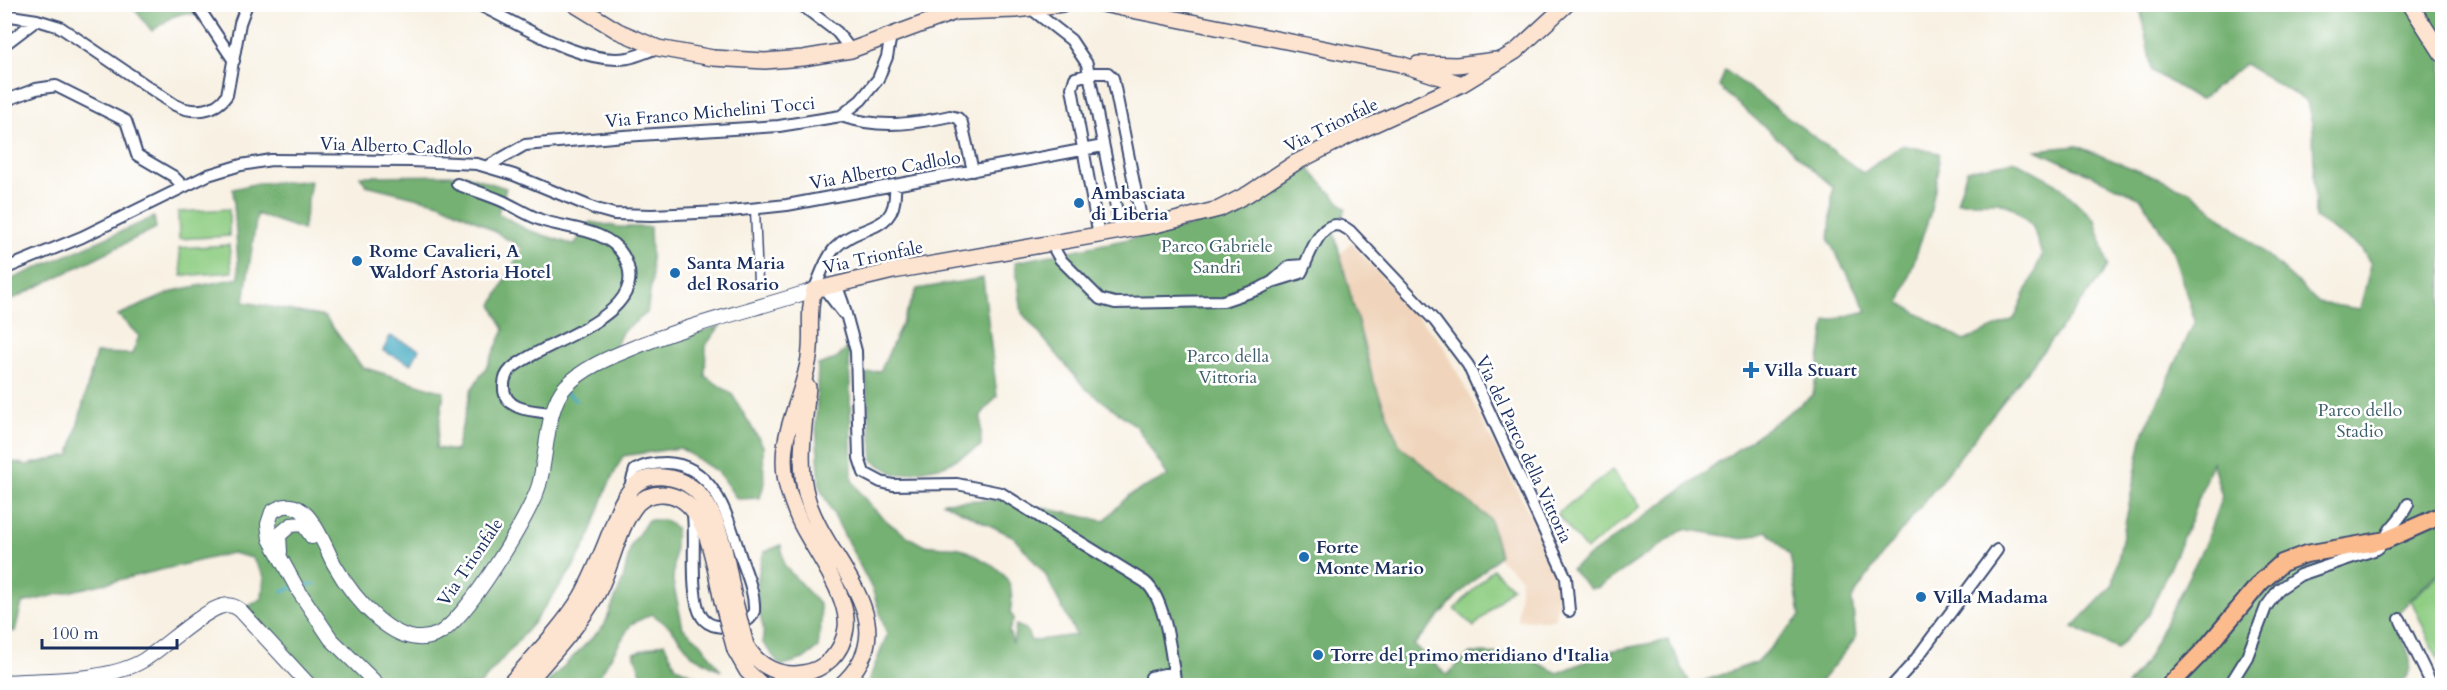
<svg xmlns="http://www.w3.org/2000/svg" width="2447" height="690" viewBox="0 0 2447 690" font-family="Cardo,serif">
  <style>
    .built { fill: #f0d5bc }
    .green { fill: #90ce84; stroke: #567e71; stroke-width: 1.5 }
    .forest { fill: #74b172; stroke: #487068; stroke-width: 1.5 }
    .water { fill: #40a9c0; stroke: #2e6c8f; stroke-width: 1.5 }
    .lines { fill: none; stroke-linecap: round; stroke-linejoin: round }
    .stream { stroke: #40a9c0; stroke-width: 3 }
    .pedestrian-casing { stroke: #3c4c72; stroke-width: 11 }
    .minor-casing { stroke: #3c4c72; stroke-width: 14 }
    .tertiary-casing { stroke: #3c4c72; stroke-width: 16 }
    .secondary-casing { stroke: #3c4c72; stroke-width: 18 }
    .primary-casing { stroke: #3c4c72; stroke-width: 20 }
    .pedestrian { stroke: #fff; stroke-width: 8 }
    .minor { stroke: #fff; stroke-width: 10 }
    .tertiary { stroke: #fff; stroke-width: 14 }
    .secondary { stroke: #fde4d1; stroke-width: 15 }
    .primary { stroke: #fbbb8d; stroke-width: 16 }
    .secondary-bridge-casing { stroke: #3c4c72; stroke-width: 18; stroke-linecap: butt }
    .secondary-bridge { stroke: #fde4d1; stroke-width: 15 }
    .poi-dot { fill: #1f6fb2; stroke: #fff; stroke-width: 2 }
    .labels { text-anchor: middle; stroke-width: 5; stroke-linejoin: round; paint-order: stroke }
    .street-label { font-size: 18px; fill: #1b2f5e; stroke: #fff }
    .poi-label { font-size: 18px; font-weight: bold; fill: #1b2f5e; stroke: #fff; text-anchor: start }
    .park-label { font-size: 18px; fill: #3e5f69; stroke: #fff }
  </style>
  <rect width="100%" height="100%" fill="#fff"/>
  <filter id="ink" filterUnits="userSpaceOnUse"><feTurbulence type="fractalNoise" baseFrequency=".0167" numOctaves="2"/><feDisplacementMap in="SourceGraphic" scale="12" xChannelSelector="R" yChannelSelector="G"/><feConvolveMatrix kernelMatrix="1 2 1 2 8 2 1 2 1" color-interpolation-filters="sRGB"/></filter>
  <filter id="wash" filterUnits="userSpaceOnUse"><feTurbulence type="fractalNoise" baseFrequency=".008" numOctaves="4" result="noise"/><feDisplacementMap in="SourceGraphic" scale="24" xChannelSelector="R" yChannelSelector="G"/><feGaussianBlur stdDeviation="1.35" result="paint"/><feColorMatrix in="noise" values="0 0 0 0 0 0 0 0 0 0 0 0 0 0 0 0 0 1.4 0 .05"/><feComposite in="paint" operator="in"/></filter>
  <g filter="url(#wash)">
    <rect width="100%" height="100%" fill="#f8f1e3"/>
    <path class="built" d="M1351,242L1444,346L1561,576L1555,620H1517L1521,578L1372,444L1330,266Z"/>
    <path class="green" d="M229,209V236L179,239L178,212Z
      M229,245L232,272L182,276L179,248Z
      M1612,470L1641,506L1586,550L1557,514Z
      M1493,569L1512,587L1474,627L1455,609Z
      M2442,571V668L2411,600Z"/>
    <path class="forest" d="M131,5H188L196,15L184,13L172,17L152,31Z
      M2134,5H2442V571L2433,577L2392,619C2399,634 2421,665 2404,679C2401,682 2395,683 2391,686L2127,685L2147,659L2204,546L2222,496L2212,462L2191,519L2149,614L2117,649L2073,627L2113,585L2143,434L2195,321L2172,249L2141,198L2036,150L2077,146L2191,192L2267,255L2319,303L2360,309L2371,264L2361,248L2315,218L2313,127L2307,102L2245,64L2200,100L2152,71L2141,12Z
      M1725,70L1863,173L1902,145L1939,153V169L1930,214L1900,303L1964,341L2014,319L2042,255L2033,227L2014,208L1999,202H1957L1967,170L2015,161L2056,183L2095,220L2108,265L2101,277L1877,562L1852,599L1856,638L1818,685H1693L1757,662L1800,616L1790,555L1767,531L1743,539L1684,529L1599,587L1590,589L1571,569L1813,395L1826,321L1867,311L1829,241L1833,187L1719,87Z
      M1308,168L1346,209L1334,232L1373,379L1400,446L1490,519L1500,555L1456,597L1414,645L1447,675L1470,653L1519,654L1558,673L1614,650L1668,640L1691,685H867L887,635L873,591L820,488L816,424L818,365L836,359L849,347L852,480C867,506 892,528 919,543C930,549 947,545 960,548C967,550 974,555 981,559C1006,571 1016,584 1010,613L1014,618L1009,631L1013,644L1016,625L1026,629L1031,641L1076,635L1045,574L1014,537L942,502L1002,499L1104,521L1129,495L1168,476L1136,426L1085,388L1022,313L1015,262L1183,228L1232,214Z
      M465,175L506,188L498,213L525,229L574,245L590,222L620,227H650L652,280L647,313L622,332L611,357L720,326L706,345L705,376L732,394L763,446L764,484L760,498L737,499L718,472L680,448L623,456L606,490L589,538L572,569L534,622L480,685L315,686L245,609L262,598L264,576L252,558L232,553L22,603L15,631L5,633L4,460L27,465L70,455L96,353L132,354L139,336L118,315L177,290L239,278L233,189L258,183L311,181L303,230L257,214L244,302L325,317L362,367L444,392L436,448L456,451L471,390L487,366L504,330L492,305L522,248L477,221L439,203L366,185L360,176Z
      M154,217L156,228L5,303V282Z
      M983,278L997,396L981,415V446L944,466L897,475L873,461L866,374L881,370L917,289Z
      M648,520H664L676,528L673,582L683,628L701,643L721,671L692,655L671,628L652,614L631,624L594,685H545L604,626L623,579L631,545Z
      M781,545L784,565L820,605L821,621L818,648L803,659L781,666L762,642C765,626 763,629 760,615C755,593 757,573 764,552Z
      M664,643L676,667L707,681L703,685H645L634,653Z"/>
    <path class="water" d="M390,336L419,349L411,364L383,351Z"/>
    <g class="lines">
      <path class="stream" d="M566,393L577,401
        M302,586L315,584
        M282,591L293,588"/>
    </g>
  </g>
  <g filter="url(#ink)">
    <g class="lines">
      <defs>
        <path id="pedestrian" d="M755,209L758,282"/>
        <path id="minor" d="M196,4L234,61
          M477,4C518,23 582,66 628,58C638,56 648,51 658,48
          M800,4L837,32L851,50
          M1030,8L1071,40L1087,64L1121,232
          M4,15L37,20L60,27L175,105C193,114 216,112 227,95L240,23L247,4
          M4,45L37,20
          M4,101L36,89L56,86L126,121L137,155L173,176L184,187
          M841,116C880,129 912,124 950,116L958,118L962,123L973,171
          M488,166L525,145L624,136L779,126L841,116L861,100L878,79L887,57L891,35
          M457,184C472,190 486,194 500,200C514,206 527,215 541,220C567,229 608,229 623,255C658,316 541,341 511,369C507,373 504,379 504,385C502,411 534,411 553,413
          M1099,236L1072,88L1075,78L1094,73H1108L1113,78L1143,228
          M1052,245L1060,259L1100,299L1115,303L1223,301L1259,289L1272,282L1290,266L1305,265
          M4,269L82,237L208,175L241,165L271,160L412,161L477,164L514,175L596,209L614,214L652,215L721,212L787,205L1103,146
          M1272,282L1301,273C1310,256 1322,209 1350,231L1435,321L1468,365L1566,578L1569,611
          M836,284L843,303L856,351L859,458L864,473L881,482L893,485L957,484L1001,493L1145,582C1167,600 1171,657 1176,686
          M823,287L843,313
          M814,290C820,277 825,259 835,248C861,221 898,236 895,186
          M629,490L635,470C645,464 655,463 666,463C715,464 729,520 741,558C747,575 755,593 754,611C751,620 745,623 736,625C725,628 709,628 702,617C689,598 696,540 693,515
          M2400,619L2431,683
          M1151,677L1174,672
          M1892,686L1913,663L1997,550
          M2229,686L2247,657L2266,607L2279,589L2300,575L2377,549C2385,543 2385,536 2391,528C2398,520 2404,514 2408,504"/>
        <path id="tertiary" d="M280,552L279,535L291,525L303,524L312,537
          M4,682C46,679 108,682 144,660C163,648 205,609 223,606C229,604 235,606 240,610L310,686
          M379,686L331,639L298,590L270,539L268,524L272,512C306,487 323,544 334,564C352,596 397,654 438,634C466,620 530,516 539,485C547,457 546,406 566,386C584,368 606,359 628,350C689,324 752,310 814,290"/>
        <path id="secondary" d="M574,4L618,31L658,48L713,58L765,61L803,58L851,50L955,12L1016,10L1062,4
          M1102,4L1400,64L1462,84
          M2410,4L2442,54
          M1418,64L1457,65L1496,60
          M808,387C805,423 797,462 807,497C824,561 912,623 840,686
          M746,645C770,690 839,681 846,628C850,597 815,552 801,524C796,514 792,502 788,490C774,438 801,407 809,358C813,335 807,312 814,290L893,271L1155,225L1219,209L1248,194L1295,163L1346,137L1462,84L1516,51L1567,4
          M735,650L747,671L763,686
          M508,686C533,657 561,629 581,597C593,576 602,553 611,530C616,517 619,504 628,493C636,481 649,476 664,477C720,481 725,559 735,602
          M525,686C549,657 577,629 596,596C612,568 617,528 637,504C644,497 653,494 662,494C708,495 714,567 722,601"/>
        <path id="primary" d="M2169,686L2206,648L2261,582L2282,563L2306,554L2386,540L2442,515"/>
      </defs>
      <use href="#pedestrian" class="pedestrian-casing"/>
      <use href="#minor" class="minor-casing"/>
      <use href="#tertiary" class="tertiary-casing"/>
      <use href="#secondary" class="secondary-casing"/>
      <use href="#primary" class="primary-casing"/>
      <use href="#pedestrian" class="pedestrian"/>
      <use href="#minor" class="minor"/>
      <use href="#tertiary" class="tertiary"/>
      <use href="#secondary" class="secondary"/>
      <use href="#primary" class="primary"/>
      <defs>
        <path id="secondary-bridge" d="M722,601L735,650
          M735,602L746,645"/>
      </defs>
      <use href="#secondary-bridge" class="secondary-bridge-casing"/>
      <use href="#secondary-bridge" class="secondary-bridge"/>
    </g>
  </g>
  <g class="poi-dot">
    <circle cx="1079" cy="203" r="6"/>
    <circle cx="357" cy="261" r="6"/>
    <circle cx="675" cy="273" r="6"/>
    <path d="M1748 361h6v6h6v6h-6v6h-6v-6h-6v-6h6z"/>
    <circle cx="1304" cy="557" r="6"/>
    <circle cx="1921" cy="597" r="6"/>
    <circle cx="1318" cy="655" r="6"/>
  </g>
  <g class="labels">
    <g class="street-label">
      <text transform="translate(710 112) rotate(-5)" y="6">Via Franco Michelini Tocci</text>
      <text transform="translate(1331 125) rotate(-26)" y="6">Via Trionfale</text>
      <text transform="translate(396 146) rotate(2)" y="6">Via Alberto Cadlolo</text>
      <text transform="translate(885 170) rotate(-10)" y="6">Via Alberto Cadlolo</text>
      <text transform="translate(873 257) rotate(-12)" y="6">Via Trionfale</text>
      <text transform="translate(1524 449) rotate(65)" y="6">Via del Parco della Vittoria</text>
      <text transform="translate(470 562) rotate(-56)" y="6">Via Trionfale</text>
    </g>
    <g class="poi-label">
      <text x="1091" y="199">Ambasciata<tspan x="1091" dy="21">di Liberia</tspan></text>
      <text x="369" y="257">Rome Cavalieri, A<tspan x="369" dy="21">Waldorf Astoria Hotel</tspan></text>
      <text x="687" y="269">Santa Maria<tspan x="687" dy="21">del Rosario</tspan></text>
      <text x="1764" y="376">Villa Stuart</text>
      <text x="1316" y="553">Forte<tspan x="1316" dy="21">Monte Mario</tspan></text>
      <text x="1933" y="603">Villa Madama</text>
      <text x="1330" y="661">Torre del primo meridiano d'Italia</text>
    </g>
    <g class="park-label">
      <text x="1217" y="252">Parco Gabriele<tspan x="1217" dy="21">Sandri</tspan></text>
      <text x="1228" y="362">Parco della<tspan x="1228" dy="21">Vittoria</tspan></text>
      <text x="2360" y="416">Parco dello<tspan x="2360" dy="21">Stadio</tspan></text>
    </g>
  </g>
  <rect width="2447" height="690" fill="none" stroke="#fff" stroke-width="24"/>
  <path d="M42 639v9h135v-9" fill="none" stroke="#1b2f5e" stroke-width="3"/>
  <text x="51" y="639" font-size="18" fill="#1b2f5e" stroke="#ffffff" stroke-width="4.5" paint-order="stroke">100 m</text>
</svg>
